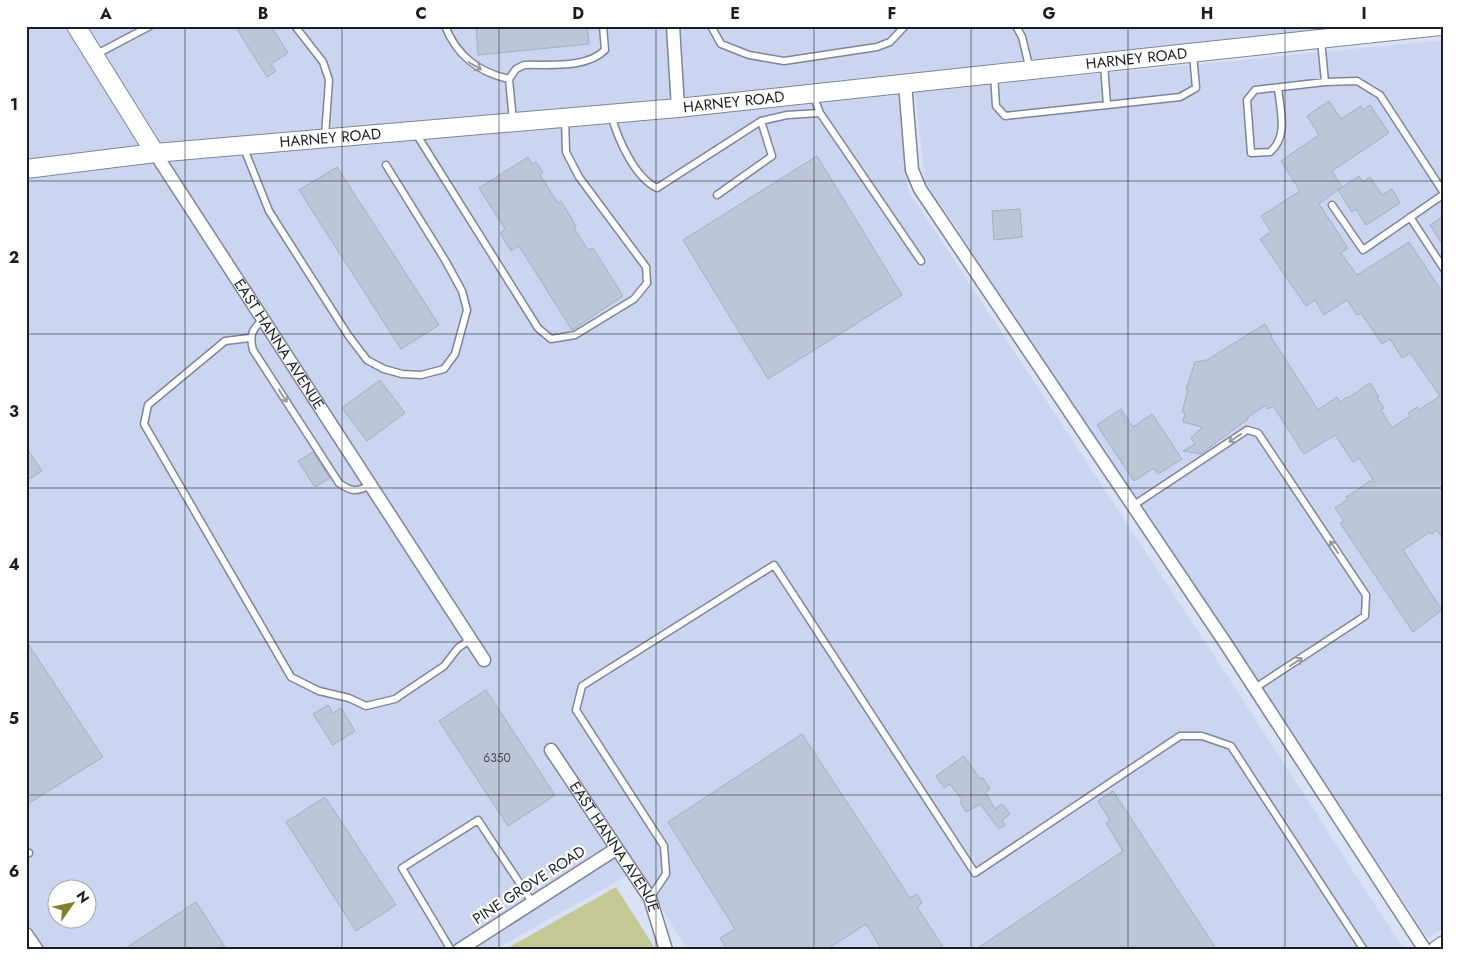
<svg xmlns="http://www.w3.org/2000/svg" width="1470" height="976" viewBox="0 0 1470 976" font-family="Jost,sans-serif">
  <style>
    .built { fill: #cbd5f0; fill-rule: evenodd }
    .green { fill: #c4c894 }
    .building { fill: #bdc5d9; stroke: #a4acbf }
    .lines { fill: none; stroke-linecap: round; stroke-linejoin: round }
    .lane-casing { stroke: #7e8597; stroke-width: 9 }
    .street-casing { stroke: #7e8597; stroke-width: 15 }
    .secondary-casing { stroke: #7e8597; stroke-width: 20 }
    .lane { stroke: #fff; stroke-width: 6 }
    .street { stroke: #fff; stroke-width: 12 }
    .secondary { stroke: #fff; stroke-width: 18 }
    .oneway { stroke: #98999c }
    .grid { fill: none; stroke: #1a1d24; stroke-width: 1; stroke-opacity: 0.55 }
    .labels { text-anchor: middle; stroke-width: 4.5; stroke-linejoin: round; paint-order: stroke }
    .number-label { font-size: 12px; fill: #434751 }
    .street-label { font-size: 15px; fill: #1a1d24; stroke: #fff }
    .neatline { fill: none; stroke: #1a1d24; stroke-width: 2 }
    .grid-label { font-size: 16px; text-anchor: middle; font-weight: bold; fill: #1a1d24 }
  </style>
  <rect width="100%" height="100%" fill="#d9e1f5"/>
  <path class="built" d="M26,26H1360L897,76L908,190L1243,700L1404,950H688L637,870L494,950H26ZM58,888H88V918H58Z
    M1444,40V928L1428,938L925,181L915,92Z"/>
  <path class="green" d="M616,887L656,950H504Z"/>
  <path class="building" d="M235,26H271L288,53L271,64L276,71L267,77Z
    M476,26H587L589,44L478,55Z
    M1329,101L1341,119L1361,106L1363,110L1370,105L1389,133L1332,171L1342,187L1319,204L1348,248L1341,253L1357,275L1409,242L1444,295V541L1437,530L1432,534L1430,532L1403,550L1442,610L1413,632L1340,523L1344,521L1335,508L1348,499L1346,497L1373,479L1359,458L1353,462L1335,435L1304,454L1273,406L1268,409L1266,405L1248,417V419L1201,454L1183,451L1195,444L1191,438L1202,427L1183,422L1185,413L1182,412L1188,390H1186L1195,362L1207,360L1265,324L1272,336L1271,337L1318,410L1337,397L1340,402L1347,397L1348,398L1370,383L1379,397L1377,398L1384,408L1381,410L1392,428L1410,416L1408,413L1417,407L1419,410L1440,396L1410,353L1402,358L1390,339L1382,344L1361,313L1357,315L1347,300L1324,315L1315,300L1306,306L1260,239L1271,232L1261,216L1300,191L1281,161L1319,135L1307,116Z
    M817,156L902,295L768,379L683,240Z
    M528,157L532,164L536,162L543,172L540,175L558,203L561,201L576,226L574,228L588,250L593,248L623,296L572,330L519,246L511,251L500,233L505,229L479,188Z
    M337,167L439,325L401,349L299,190Z
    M1359,176L1363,182L1370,177L1382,195L1392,189L1400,203L1366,225L1356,209L1352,212L1338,190Z
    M1020,209L1022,237L994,240L992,211Z
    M1444,216V247L1430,225Z
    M380,380L405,413L367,441L342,408Z
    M1121,409L1133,427L1152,414L1182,459L1158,474L1154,468L1134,481L1097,425Z
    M26,447L42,471L26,481Z
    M313,452L330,478L315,487L298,461Z
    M26,641L103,757L26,805Z
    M486,690L555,795L508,826L439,721Z
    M328,705L333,713L341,708L355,731L333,745L313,714Z
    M802,734L910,898L917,894L922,903L917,907L945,950H882L866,924L826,950H727L720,938L735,929L668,822Z
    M964,756L980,779L983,778L990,789L985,792L995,809L1002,804L1010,814L1002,820L1005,825L999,829L980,804L966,812L960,802L962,800L950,784L944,788L936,776Z
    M1113,791L1217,950H975L1123,851L1106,823L1110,820L1098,801Z
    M325,797L396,905L356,931L286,822Z
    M196,902L227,950H123Z"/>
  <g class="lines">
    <defs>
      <path id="lane" d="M295,26L323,62L329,80L325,136
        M445,26C457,56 478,72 509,79
        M711,26L721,44L749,55L784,61L877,47L890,42L905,26
        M1016,26L1022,37L1030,70
        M1321,40L1325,82
        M95,55L150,26
        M1104,64L1107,105L1180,97L1196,88L1193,54
        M994,75L996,106L1005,116L1107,105
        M1278,88C1280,110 1289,136 1270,152L1251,153L1247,100L1255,90L1325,82L1357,81L1380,95L1444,193
        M820,113L921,261
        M611,115C618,139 634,177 657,188L761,121L787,115L820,113L813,95
        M513,121L509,79L516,69L524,65C549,64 586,69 605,50L603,26
        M415,132L538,328L551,339L575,335L634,299L647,283L646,267L579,177L566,152L565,118
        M243,146L269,211L348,335L367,360L384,369L402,374L421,375L444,369L455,354L467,310L462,291L445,260L386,165
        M717,195L772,156L761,121
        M1332,205L1363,250L1444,194
        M1410,217L1444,269
        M263,319C252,330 249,335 253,350L339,483C351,492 358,492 370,485
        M250,338L225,341L148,405L144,424L291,677L319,691L349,698L366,706L395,699L444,666L458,648L471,639
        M1134,505L1247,430L1258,433L1366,595L1365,616L1255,688
        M26,853H29
        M650,898L666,874L664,846L576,710L582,686L774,565L975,873L1180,736H1202L1231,746L1364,950
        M451,950L402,868L478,820L532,902"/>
      <g id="street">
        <path d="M673,26L678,108"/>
        <path d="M905,83L912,170L920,189L1228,647L1425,950"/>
        <path id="s1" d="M155,153L484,660"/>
        <path id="s2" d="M551,750L650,898L666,950"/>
        <path d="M26,934L37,950"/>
        <path d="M459,950L616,849"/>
      </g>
      <g id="secondary">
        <path d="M76,26L155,153"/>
        <path id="s3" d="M26,169L155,153L678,108L1440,26"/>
        <path d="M1437,950L1444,945"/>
      </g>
    </defs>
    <use href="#lane" class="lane-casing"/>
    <use href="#street" class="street-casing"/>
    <use href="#secondary" class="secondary-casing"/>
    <use href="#lane" class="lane"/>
    <use href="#street" class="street"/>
    <use href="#secondary" class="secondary"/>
  </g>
  <defs><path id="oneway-shaft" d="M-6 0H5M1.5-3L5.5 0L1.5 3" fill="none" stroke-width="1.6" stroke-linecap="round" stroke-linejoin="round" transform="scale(1.25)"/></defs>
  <g class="oneway">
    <use href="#oneway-shaft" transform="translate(475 66) rotate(31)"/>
    <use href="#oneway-shaft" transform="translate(283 396) rotate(57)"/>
    <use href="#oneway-shaft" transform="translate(1235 438) rotate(146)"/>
    <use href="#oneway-shaft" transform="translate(1334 547) rotate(-124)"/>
    <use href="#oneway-shaft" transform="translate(1296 662) rotate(-33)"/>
  </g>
  <path class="grid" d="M185,26V950M342,26V950M499,26V950M656,26V950M814,26V950M971,26V950M1128,26V950M1285,26V950M26,181H1444M26,334H1444M26,488H1444M26,642H1444M26,795H1444"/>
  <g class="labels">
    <g class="number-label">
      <text x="497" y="762">6350</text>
    </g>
    <g class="street-label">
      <text dy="5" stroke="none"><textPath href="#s3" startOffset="1116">HARNEY ROAD</textPath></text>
      <text dy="5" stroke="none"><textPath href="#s3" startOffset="711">HARNEY ROAD</textPath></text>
      <text dy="5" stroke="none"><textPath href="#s3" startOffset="306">HARNEY ROAD</textPath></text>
      <text dy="5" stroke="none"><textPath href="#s1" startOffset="228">EAST HANNA AVENUE</textPath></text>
      <text dy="5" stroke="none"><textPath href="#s2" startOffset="116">EAST HANNA AVENUE</textPath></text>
      <text transform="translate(529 885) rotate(-33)" y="5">PINE GROVE ROAD</text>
    </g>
  </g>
  <rect width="1470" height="976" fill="none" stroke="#ffffff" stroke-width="55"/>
  <g transform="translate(72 904) rotate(57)"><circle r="24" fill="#ffffff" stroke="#a3a5a7"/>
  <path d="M0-4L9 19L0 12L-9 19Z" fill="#7e822d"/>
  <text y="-8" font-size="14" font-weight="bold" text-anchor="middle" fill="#1a1d24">N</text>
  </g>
  <rect x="28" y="28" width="1414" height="920" class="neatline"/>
  <g class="grid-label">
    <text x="106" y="19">A</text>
    <text x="263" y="19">B</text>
    <text x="421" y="19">C</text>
    <text x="578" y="19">D</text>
    <text x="735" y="19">E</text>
    <text x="892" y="19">F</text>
    <text x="1049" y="19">G</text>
    <text x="1207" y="19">H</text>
    <text x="1364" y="19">I</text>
    <text x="14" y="110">1</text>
    <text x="14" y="263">2</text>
    <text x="14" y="417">3</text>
    <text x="14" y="570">4</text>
    <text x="14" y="724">5</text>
    <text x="14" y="877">6</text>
  </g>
</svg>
